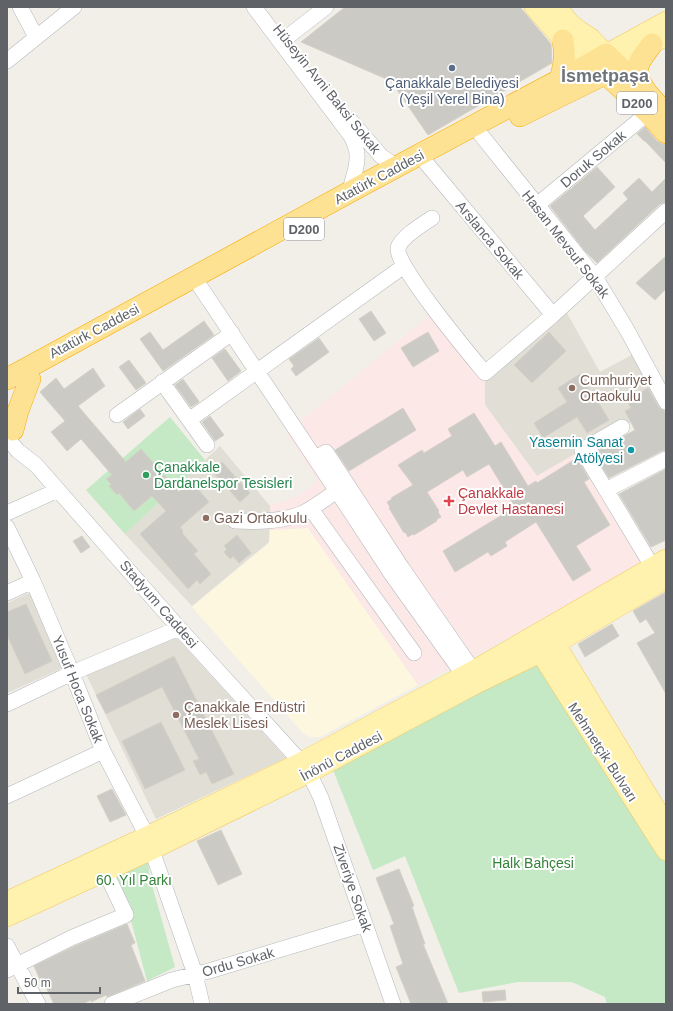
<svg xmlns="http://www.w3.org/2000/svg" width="673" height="1011" viewBox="0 0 673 1011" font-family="Helvetica,sans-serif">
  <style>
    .commercial { fill: #fef7e0 }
    .education { fill: #e1ded6 }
    .medical { fill: #fce8e6 }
    .green { fill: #c5e8c5 }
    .building { fill: #cccac5; stroke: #d6d1c6 }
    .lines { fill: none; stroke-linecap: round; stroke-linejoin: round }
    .minor-casing { stroke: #b5b8bc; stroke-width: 16 }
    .major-casing { stroke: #f2c960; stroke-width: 20 }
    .highway-casing { stroke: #f9ab00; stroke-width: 22 }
    .minor { stroke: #fff; stroke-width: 15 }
    .major { stroke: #fff2af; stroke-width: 19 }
    .highway { stroke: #fde293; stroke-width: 21 }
    .service-dot { fill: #5c6f8a; stroke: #fff; stroke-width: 1.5 }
    .education-dot { fill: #8d6e63; stroke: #fff; stroke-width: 1.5 }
    .culture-dot { fill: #0f9aa8; stroke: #fff; stroke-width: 1.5 }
    .leisure-dot { fill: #2e9e5b; stroke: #fff; stroke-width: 1.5 }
    .health-dot { fill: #e0444e; stroke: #fff; stroke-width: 1.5 }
    .labels { text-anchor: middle; stroke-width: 4; stroke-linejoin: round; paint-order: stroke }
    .shield { fill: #fff; stroke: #8f9295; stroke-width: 1 }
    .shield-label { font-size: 13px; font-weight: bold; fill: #5f6368 }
    .service-label { font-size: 14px; fill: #4e5e75; stroke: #fff }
    .street-label { font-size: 14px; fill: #5f6368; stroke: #fff }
    .education-label { font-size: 14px; fill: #785e54; stroke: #fff; text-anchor: start }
    .culture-label { font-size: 14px; fill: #0d838f; stroke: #fff; text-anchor: end }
    .leisure-label { font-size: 14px; fill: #27864d; stroke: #fff; text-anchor: start }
    .health-label { font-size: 14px; fill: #be3a42; stroke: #fff; text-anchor: start }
    .park-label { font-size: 14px; fill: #348238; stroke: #fff }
    .district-label { font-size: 18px; font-weight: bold; fill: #70757a; stroke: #fff }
  </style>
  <rect width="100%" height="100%" fill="#f1efe8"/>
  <path class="commercial" d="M308,528L418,685L320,737H310L302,732L192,607L269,543L270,530Z"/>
  <path class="education" d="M563,306L600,372L639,351L666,404L622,427L537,476L485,405V373Z
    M220,446L270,506L269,542L192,606L125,534Z
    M31,592L65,667L7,693V603Z
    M173,634L286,758L156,819L85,672Z"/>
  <path class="medical" d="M435,311L485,373V405L537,476L582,450L647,558L547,617L467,660L418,685L308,528L270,530V506L299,495L318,481L286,433Z"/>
  <path class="green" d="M170,417L205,460L125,534L86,490Z
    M543,663L666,856V1004H607L605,997L572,982H518L459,993L405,856L373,870L331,765L436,713Z
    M147,855L150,878L175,967L147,981L129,913L113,871Z"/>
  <path class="building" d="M345,7H520L551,44L552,63L428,135L391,81L301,42Z
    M645,127L657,141L662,144L666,145V163L645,141H644L637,134Z
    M597,167L615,187L583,216L595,230L628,199L623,193L639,178L652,192L666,178V202L660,204L597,263L585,251L550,206Z
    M666,256V289L655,300L636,283Z
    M371,311L386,333L374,341L359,319Z
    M204,321L214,335L163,371L140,339L150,332L163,350Z
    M428,332L439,351L413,367L401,348Z
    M549,332L566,351L532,383L514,365Z
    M319,338L329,352L296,376L291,369L294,366L289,359Z
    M225,349L241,371L228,381L212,358Z
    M129,360L146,383L136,390L119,367Z
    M93,368L105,386L78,406L126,462L141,449L179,492L191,481L209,502L180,527L183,531L182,533L198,551L194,554L211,574L200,584L197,580L188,589L140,534L166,511L152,496L134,511L119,493L117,495L109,486L111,484L106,479L112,475L81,439L67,451L51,432L65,421L40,392L56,378L64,389Z
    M580,374L591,392L594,390L601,401L598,402L609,420L587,433L577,417L543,438L534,423L567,402L558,388Z
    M183,379L198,400L199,402L191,407L175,385Z
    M648,388L658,406L661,409L664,410L666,415V450L662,451L609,478L594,453L635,430L625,411L631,408L627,400Z
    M403,408L416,430L349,471L335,450Z
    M140,409L145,416L128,429L123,422Z
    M474,413L495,446L501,442L528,486L536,481L537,483L577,458L589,479L584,482L610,525L576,546L591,570L573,581L536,522L505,542L507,546L491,556L488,552L455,572L443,551L515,507L489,464L467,477L463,470L427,492L439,511L438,512L441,517L436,520L437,521L414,535L413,534L408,537L405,532L404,533L389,508L390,507L387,502L392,499L391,498L413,485L398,465L422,450L424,453L452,436L448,429Z
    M210,416L224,435L215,441L202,422Z
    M222,462L250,493L240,502L212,471Z
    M666,469V540L651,547L619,494Z
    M237,535L251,553L239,563L233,556L230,559L224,552L227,549L224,546Z
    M82,536L90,547L81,553L73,541Z
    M666,592V694L637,643L655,633L646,619L640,623L633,611Z
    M26,604L52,661L25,674L7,635V612Z
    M612,624L619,636L585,657L578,644Z
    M174,656L234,774L212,784L206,772L200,775L193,761L199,759L162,687L106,714L96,695Z
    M161,722L185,770L145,789L122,741Z
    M112,789L126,815L110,822L97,796Z
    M221,830L242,874L218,885L197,841Z
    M399,869L414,906L412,907L425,944H423L448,1004H411L396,967L403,964L390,926L394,924L376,878Z
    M127,924L135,943L131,945L145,981L107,997L106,995L91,1002V1000L82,1004H54L44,983L42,984L34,966L75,946Z
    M505,990L506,1000L483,1002L482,992Z"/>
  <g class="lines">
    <defs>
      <path id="minor" d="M20,7L36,37
        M254,7L351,136C354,142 357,148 357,155C358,167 352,181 349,193
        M281,42L326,7
        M7,61L74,7
        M350,120L381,156L397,167
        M481,135L595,277L627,330L666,402
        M427,164L553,315
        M537,205L648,113
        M432,218C423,224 401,237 398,248C394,264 471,356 485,373L553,315L666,211
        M199,285L337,491L392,575L470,684
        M162,382L207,445
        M117,415L232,333
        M189,420L404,266
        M622,427L582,450L658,576
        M7,438L18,451L36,465L179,628L301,762L309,773L321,798L393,1004
        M315,458L326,452L402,568L479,679
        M606,490L666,459
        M311,509L414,653
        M7,513L58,490
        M235,521C257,522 282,522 303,513C315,507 326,498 337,491
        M7,527L33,581L72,673L103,751L147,836L195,974L202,1004
        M7,593L33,581
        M7,704L72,673L179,628
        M7,796L103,751
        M7,946L38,1004
        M7,970L71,938L126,915L105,871
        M112,1004L172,980L209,971L365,924"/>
      <path id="major" d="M534,7L563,40L593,62
        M557,7L570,23L580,31L591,38L606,54L666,21
        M617,64L666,36
        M549,633L666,825
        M534,643L666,851
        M7,901L147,836L301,762L474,670L666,559
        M7,917L152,850L309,773L472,686L540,653L666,579"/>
      <path id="highway" d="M596,65L648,113L666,133
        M560,79C565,63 565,56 563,40
        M646,91C643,87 639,81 638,76C634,64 646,53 652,44
        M520,116L605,74L617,64
        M7,379L368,182L593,62L606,54L647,93L666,114
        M13,430L18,411L30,379"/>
    </defs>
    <use href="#minor" class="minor-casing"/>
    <use href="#major" class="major-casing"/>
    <use href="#highway" class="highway-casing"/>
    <use href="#minor" class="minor"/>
    <use href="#major" class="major"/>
    <use href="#highway" class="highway"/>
  </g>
  <circle class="service-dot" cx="452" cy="68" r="4"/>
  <g class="education-dot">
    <circle cx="572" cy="388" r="4"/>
    <circle cx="206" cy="518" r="4"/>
    <circle cx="176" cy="715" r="4"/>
  </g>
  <circle class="culture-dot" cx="631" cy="450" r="4"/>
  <circle class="leisure-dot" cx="146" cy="475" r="4"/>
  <path class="health-dot" d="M447 495h4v4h4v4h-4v4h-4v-4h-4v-4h4z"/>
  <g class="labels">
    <g class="shield">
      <rect x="617" y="92" width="40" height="22" rx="3"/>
      <rect x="284" y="218" width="40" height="22" rx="3"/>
    </g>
    <g class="shield-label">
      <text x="637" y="108">D200</text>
      <text x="304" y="234">D200</text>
    </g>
    <g class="service-label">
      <text x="452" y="88">Çanakkale Belediyesi<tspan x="452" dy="16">(Yeşil Yerel Bina)</tspan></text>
    </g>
    <g class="street-label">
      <text transform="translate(327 89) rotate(51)" y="5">Hüseyin Avni Baksi Sokak</text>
      <text transform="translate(593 159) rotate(-40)" y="5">Doruk Sokak</text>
      <text transform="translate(379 177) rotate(-28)" y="5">Atatürk Caddesi</text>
      <text transform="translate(490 240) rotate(50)" y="5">Arslanca Sokak</text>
      <text transform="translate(566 244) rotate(52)" y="5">Hasan Mevsuf Sokak</text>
      <text transform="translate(94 331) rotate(-28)" y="5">Atatürk Caddesi</text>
      <text transform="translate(159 604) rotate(49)" y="5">Stadyum Caddesi</text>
      <text transform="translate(78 689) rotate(68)" y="5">Yusuf Hoca Sokak</text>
      <text transform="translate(603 752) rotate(57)" y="5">Mehmetçik Bulvarı</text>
      <text transform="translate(341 756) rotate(-28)" y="5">İnönü Caddesi</text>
      <text transform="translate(353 888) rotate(71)" y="5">Ziveriye Sokak</text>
      <text transform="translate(238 962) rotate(-16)" y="5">Ordu Sokak</text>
    </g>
    <g class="education-label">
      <text x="580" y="385">Cumhuriyet<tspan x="580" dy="16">Ortaokulu</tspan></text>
      <text x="214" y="523">Gazi Ortaokulu</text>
      <text x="184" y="712">Çanakkale Endüstri<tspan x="184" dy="16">Meslek Lisesi</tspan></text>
    </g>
    <g class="culture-label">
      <text x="623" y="447">Yasemin Sanat<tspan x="623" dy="16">Atölyesi</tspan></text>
    </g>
    <g class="leisure-label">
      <text x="154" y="472">Çanakkale<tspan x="154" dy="16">Dardanelspor Tesisleri</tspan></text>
    </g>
    <g class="health-label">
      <text x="458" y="498">Çanakkale<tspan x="458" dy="16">Devlet Hastanesi</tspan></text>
    </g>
    <g class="park-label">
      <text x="533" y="868">Halk Bahçesi</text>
      <text x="134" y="885">60. Yıl Parkı</text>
    </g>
    <g class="district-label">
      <text x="605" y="82">İsmetpaşa</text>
    </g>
  </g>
  <rect width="673" height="1011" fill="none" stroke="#5f6368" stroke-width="16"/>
  <path d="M18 987v6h82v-6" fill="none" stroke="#5f6368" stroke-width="2"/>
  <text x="24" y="987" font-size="12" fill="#5f6368" stroke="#ffffff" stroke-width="3" paint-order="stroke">50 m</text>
</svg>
